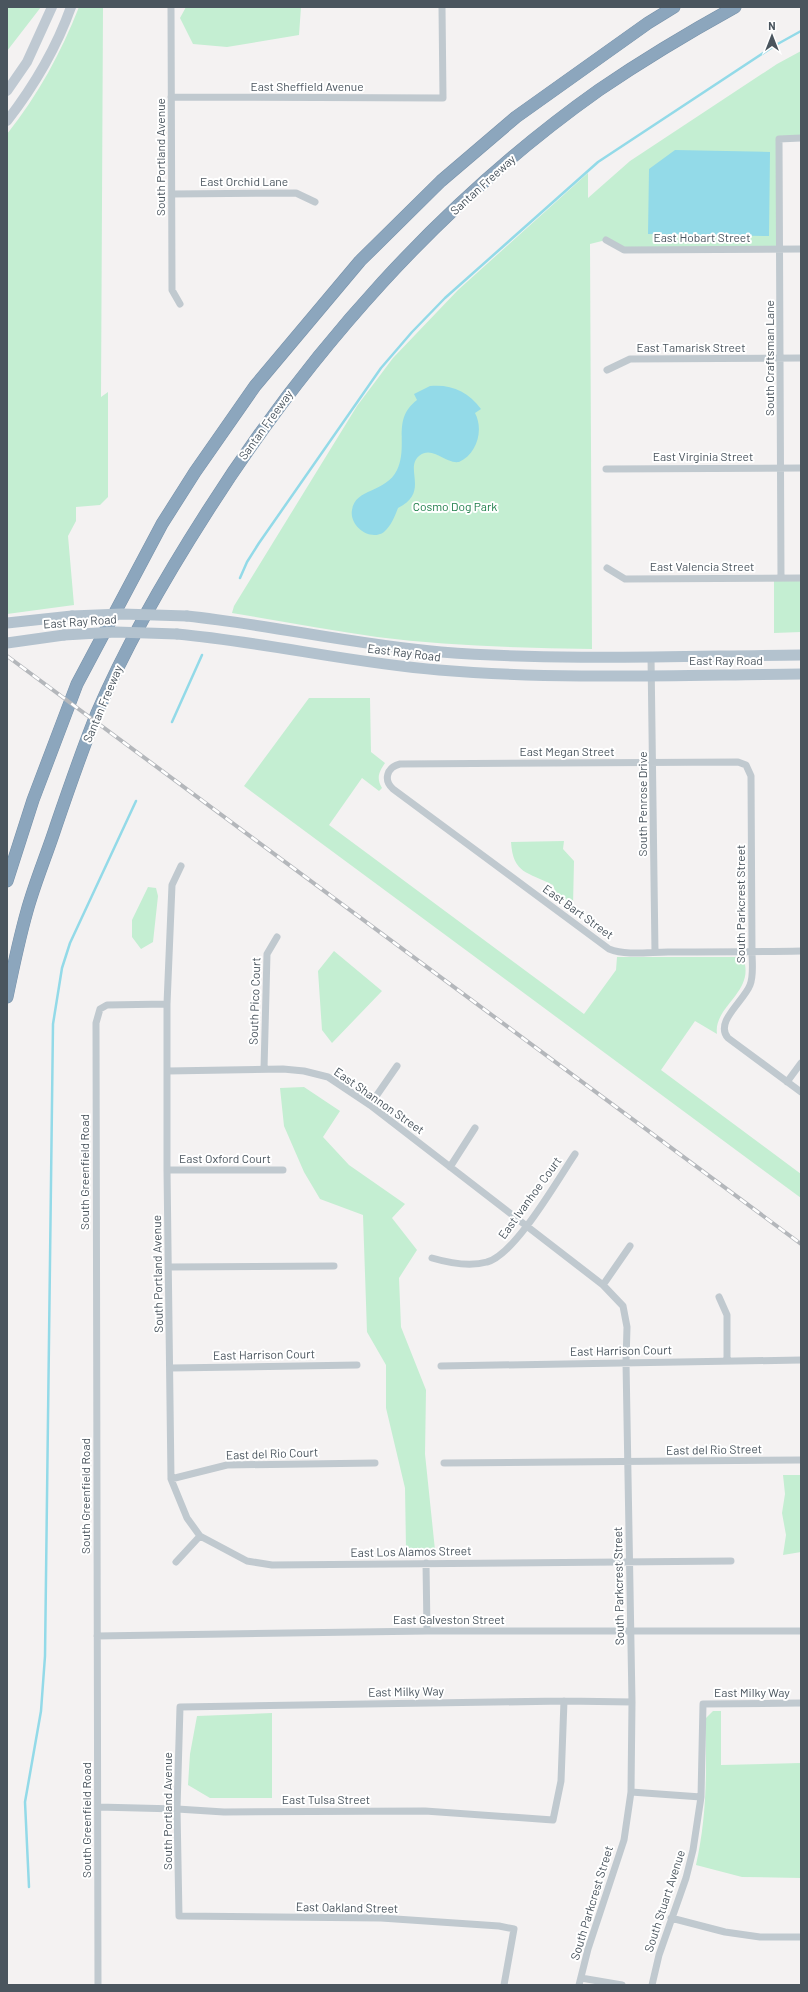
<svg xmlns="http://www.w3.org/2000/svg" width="808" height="1992" viewBox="0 0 808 1992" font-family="Barlow,sans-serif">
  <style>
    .green { fill: #c4eed2 }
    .water { fill: #93dae8 }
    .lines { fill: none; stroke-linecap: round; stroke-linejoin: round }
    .stream { stroke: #93dae8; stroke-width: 2.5 }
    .highway-casing { stroke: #7791a9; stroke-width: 13 }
    .street { stroke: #c0c9cf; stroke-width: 7 }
    .secondary { stroke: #bfc9d2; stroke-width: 10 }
    .primary { stroke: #b3c2ce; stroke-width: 11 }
    .highway { stroke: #8ca6bd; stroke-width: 12 }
    .rail-casing { stroke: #b4b7bb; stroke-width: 4 }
    .rail { stroke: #fff; stroke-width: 2.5; stroke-dasharray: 8; stroke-linecap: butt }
    .primary-bridge { stroke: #b3c2ce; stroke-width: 11 }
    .labels { text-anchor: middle; stroke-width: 4; stroke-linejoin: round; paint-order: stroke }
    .street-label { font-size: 12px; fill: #4a555e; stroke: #fff }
    .park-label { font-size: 12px; fill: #1d7d49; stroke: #fff }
  </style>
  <rect width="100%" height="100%" fill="#f4f2f2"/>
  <path class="green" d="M7,7H41L7,51Z
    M79,7H103L101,397L108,392V497L100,505L76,507V521L68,536L74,605L7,614V134C38,95 61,53 79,7Z
    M186,7H301L299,35L227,47L193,44L180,18Z
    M801,51V138L780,139V249L624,250L606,240L590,244L592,649C520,648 448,646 377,637C328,630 280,621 232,613L234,606L357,406L393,358L458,290L588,173V198L630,161L777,64Z
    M774,578H801V632L774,633Z
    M309,698H370L371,752L385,763C379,772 376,778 382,788L379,791L362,778L329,825L584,1014L616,970L617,957H737L744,961C754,992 713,1007 717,1034L695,1021L661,1070L801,1174V1198L244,786Z
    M564,841L563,849L574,861L573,906L557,896L553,885C528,872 513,874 511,842Z
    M148,887L156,888L158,896L153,942L141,949L132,937V920Z
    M334,951L382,991L332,1043L322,1030L318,971Z
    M304,1087L340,1111L323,1137L349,1165L405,1204L392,1218L417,1250L399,1278L401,1327L426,1390L425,1454L435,1550L406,1548L405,1488L386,1408V1365L367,1332L363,1215L320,1199L304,1172L284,1126L280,1088Z
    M783,1475H801V1552L783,1555L786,1535L782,1513L785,1494Z
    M713,1711H721V1765L801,1763V1878L742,1877L696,1865C707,1816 707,1769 705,1719Z
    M272,1713V1798H210L188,1785L190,1754L197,1716Z"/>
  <path class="water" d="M675,150L770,152L769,236L648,234L649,169Z
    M430,386C451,384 468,391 481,409L475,413C484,430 477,454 459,462C444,464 433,445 419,456C404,469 430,492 398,508C395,516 391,526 384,532C370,542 349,526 352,510C355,488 386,493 397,470C409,444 391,420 417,400L414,394Z"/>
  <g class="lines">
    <path class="stream" d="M240,578L247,562L259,543L381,368L412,332L445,298L598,162L774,46L801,31
      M172,722L202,655
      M29,1887L25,1802L41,1711L45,1656L53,1024L62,968L70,943L136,801"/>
    <defs>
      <path id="highway" d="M7,881L33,800L77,684L162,524L195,472L255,386L360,261L441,181L516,117L648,23L674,7
        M7,997C13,968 19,939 27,911C35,882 47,854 56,826C69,788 82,750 97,713C127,643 166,576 207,512C310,350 442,201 599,90C643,60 688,33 735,7"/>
    </defs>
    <use href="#highway" class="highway-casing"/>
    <path class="street" d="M171,7L172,290L180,304
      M171,97L443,98L442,7
      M172,194L296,193L315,202
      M606,240L624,250L801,249
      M607,370L630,359L801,358
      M606,469L801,468
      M607,568L625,579L801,578
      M781,578L779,139L801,138
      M651,656L655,952
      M181,866L172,885L167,1004V1170L171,1479L187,1518L200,1536L247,1561L272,1565L731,1561
      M801,951C757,952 712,952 668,952C649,952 627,956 609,949L393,789C383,780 387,767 400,764L738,762L746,765L751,776L752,952C752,963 754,975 750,985C744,1001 714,1022 728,1038L801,1092
      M264,1069L267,954L277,937
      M168,1071L283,1069L304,1071L328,1077L370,1105L603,1285L623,1306L627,1327L626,1362L632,1702L631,1792L624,1840L588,1949L579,1985
      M787,1082L801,1063
      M370,1105L397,1066
      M450,1167L475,1128
      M167,1170H283
      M432,1258C449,1263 470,1267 487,1262C515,1255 558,1179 575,1154
      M169,1267L334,1266
      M603,1285L630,1246
      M719,1297L727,1315V1361
      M441,1366L801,1360
      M171,1368L357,1365
      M444,1463L801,1460
      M171,1479L227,1465L375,1463
      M176,1562L200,1536
      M426,1563L427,1631
      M97,1636L427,1631H801
      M631,1792L701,1797
      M98,1807L177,1809L224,1812L425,1811L553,1820L561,1781L564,1701
      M671,1918L725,1932L760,1937H801
      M581,1978L622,1985
      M98,1985L96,1023L100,1009L107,1005L167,1004
      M504,1985L514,1929L499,1926L381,1918L179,1916L177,1809L180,1707L564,1701L632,1702
      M652,1985L659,1955L686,1878L693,1850L701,1797L703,1704L801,1703"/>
    <path class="secondary" d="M7,91L27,62L52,7
      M7,121C34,86 56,49 71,7"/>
    <path class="primary" d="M187,616C272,625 356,645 441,652C561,661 681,656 801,655
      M7,623L72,616
      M177,634C265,642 351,663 439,670C559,680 680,675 801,674
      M7,643L64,635"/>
    <use href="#highway" class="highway"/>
    <defs>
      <path id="rail" d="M7,656L801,1244"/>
    </defs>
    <use href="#rail" class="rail-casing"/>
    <use href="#rail" class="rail"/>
    <path class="primary-bridge" d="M72,616L122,614L187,616
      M64,635L116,632L177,634"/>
  </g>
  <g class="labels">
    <g class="street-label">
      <text x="307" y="91">East Sheffield Avenue</text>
      <text transform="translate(161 157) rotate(-90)" y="4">South Portland Avenue</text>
      <text x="244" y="186">East Orchid Lane</text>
      <text transform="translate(483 185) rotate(-42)" y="4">Santan Freeway</text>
      <text x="702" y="242">East Hobart Street</text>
      <text x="691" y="352">East Tamarisk Street</text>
      <text transform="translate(770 358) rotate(-90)" y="4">South Craftsman Lane</text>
      <text transform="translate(266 425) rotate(-54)" y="4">Santan Freeway</text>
      <text x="703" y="461">East Virginia Street</text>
      <text x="702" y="571">East Valencia Street</text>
      <text transform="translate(80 622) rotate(-4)" y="4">East Ray Road</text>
      <text transform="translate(404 653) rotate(7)" y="4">East Ray Road</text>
      <text x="726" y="665">East Ray Road</text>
      <text transform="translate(103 704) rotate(-67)" y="4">Santan Freeway</text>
      <text x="567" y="756">East Megan Street</text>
      <text transform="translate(643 804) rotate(-90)" y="4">South Penrose Drive</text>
      <text transform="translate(741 904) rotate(-90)" y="4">South Parkcrest Street</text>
      <text transform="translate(578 912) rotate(36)" y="4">East Bart Street</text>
      <text transform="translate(255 1001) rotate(-88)" y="4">South Pico Court</text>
      <text transform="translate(379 1101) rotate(35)" y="4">East Shannon Street</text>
      <text x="225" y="1163">East Oxford Court</text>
      <text transform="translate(85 1172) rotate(-90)" y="4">South Greenfield Road</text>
      <text transform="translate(530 1198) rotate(-54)" y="4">East Ivanhoe Court</text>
      <text transform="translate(158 1274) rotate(-91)" y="4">South Portland Avenue</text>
      <text transform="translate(621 1351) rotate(-1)" y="4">East Harrison Court</text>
      <text transform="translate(264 1355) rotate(-1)" y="4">East Harrison Court</text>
      <text transform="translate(714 1450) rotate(-1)" y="4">East del Rio Street</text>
      <text transform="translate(272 1454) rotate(-2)" y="4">East del Rio Court</text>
      <text transform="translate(86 1496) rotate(-90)" y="4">South Greenfield Road</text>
      <text transform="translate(411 1552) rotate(-1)" y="4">East Los Alamos Street</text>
      <text transform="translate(619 1586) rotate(-91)" y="4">South Parkcrest Street</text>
      <text x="449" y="1624">East Galveston Street</text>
      <text transform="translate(406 1692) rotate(-1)" y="4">East Milky Way</text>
      <text x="752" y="1697">East Milky Way</text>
      <text x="326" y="1804">East Tulsa Street</text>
      <text transform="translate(168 1811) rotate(-90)" y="4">South Portland Avenue</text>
      <text transform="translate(87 1820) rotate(-90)" y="4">South Greenfield Road</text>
      <text transform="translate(665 1901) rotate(-72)" y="4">South Stuart Avenue</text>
      <text transform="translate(592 1903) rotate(-73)" y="4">South Parkcrest Street</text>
      <text transform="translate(347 1908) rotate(1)" y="4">East Oakland Street</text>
    </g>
    <g class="park-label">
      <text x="455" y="511">Cosmo Dog Park</text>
    </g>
  </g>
  <rect width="808" height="1992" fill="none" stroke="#4a555e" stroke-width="16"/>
  <g transform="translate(772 36)" stroke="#ffffff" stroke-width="3" paint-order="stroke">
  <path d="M0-3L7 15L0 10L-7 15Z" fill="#4a555e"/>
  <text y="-6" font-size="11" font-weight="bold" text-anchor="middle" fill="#4a555e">N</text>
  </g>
</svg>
